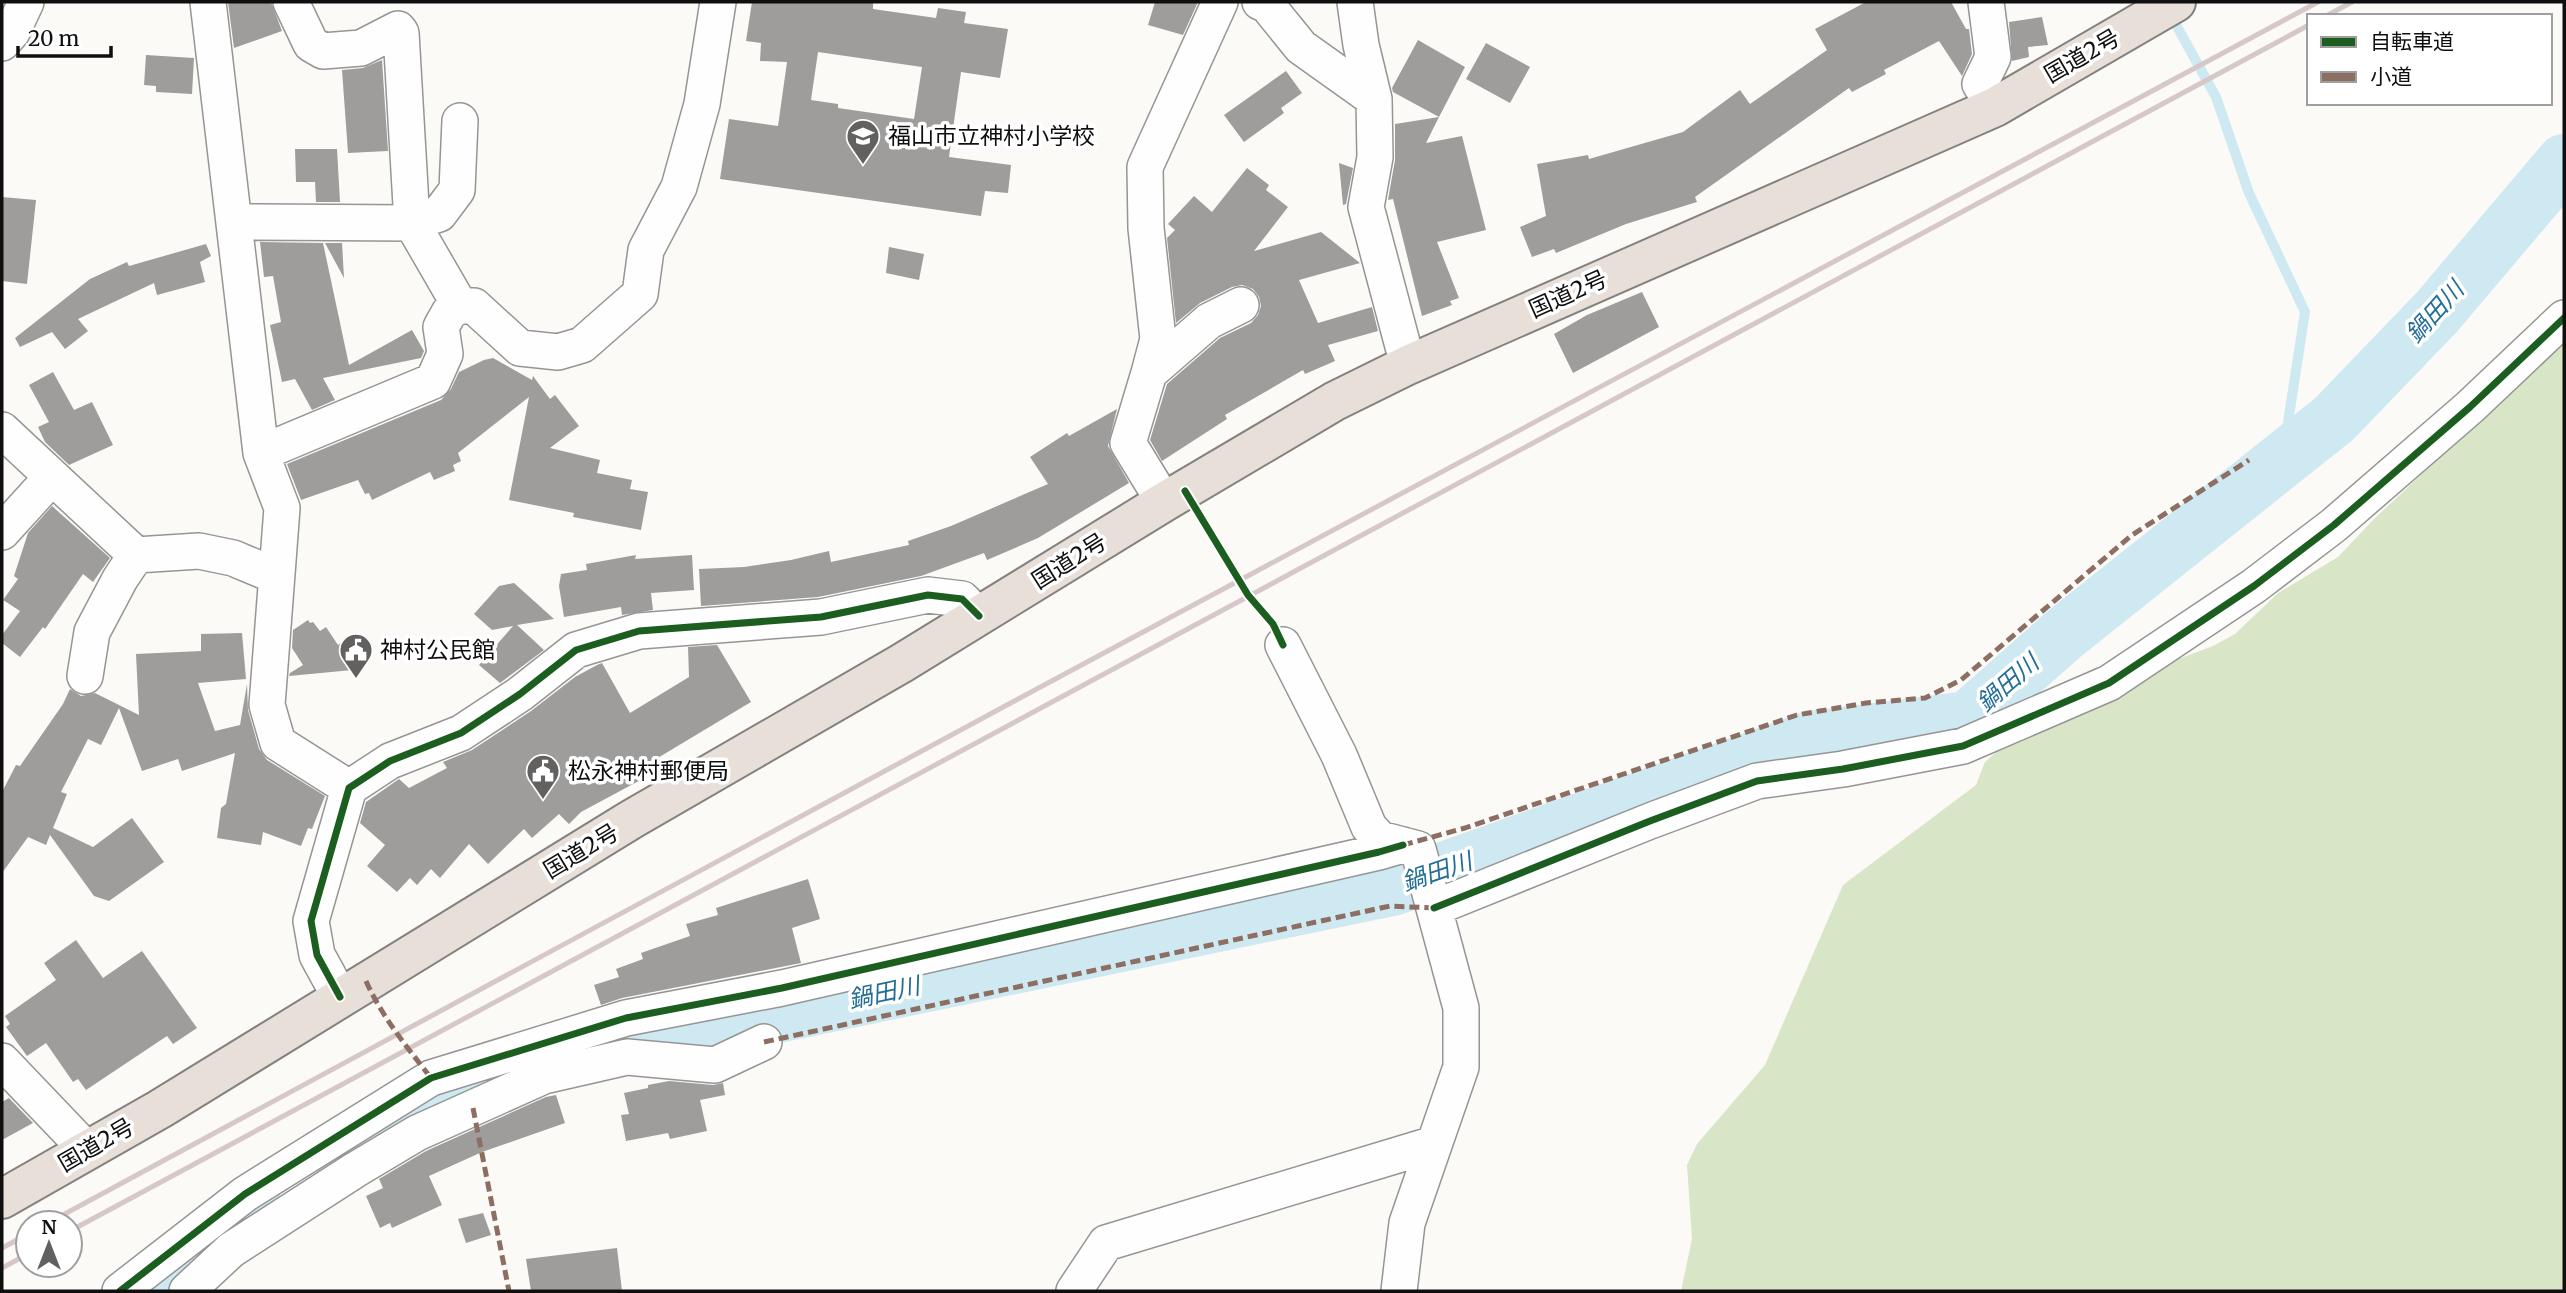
<svg xmlns="http://www.w3.org/2000/svg" width="2566" height="1293" viewBox="0 0 2566 1293" font-family="Merriweather,'Noto Sans JP',serif">
  <style>
    .forest { fill: #d8e6c7 }
    .lines { fill: none; stroke-linecap: round; stroke-linejoin: round }
    .stream { stroke: #cfe9f2; stroke-width: 10 }
    .river { stroke: #cfe9f2; stroke-width: 56 }
    .building { fill: #9f9d9b; fill-rule: evenodd }
    .street-casing { stroke: #959593; stroke-width: 38 }
    .highway-casing { stroke: #838280; stroke-width: 42 }
    .street { stroke: #fefefe; stroke-width: 35 }
    .highway { stroke: #e8dfd8; stroke-width: 38 }
    .rail { stroke: #d6c8c9; stroke-width: 5 }
    .quiet { stroke: #8d6e63; stroke-width: 5; stroke-dasharray: 10 5; stroke-linecap: butt }
    .cycleway-casing { stroke: #fff; stroke-width: 11 }
    .cycleway { stroke: #1b5e20; stroke-width: 7 }
    .labels { text-anchor: middle; stroke-width: 7; stroke-linejoin: round; paint-order: stroke }
    .street-label { font-size: 23px; fill: #0f0f0f; stroke: #fff }
    .poi-label { font-size: 23px; fill: #0f0f0f; stroke: #fff; text-anchor: start }
    .water-label { font-size: 24px; font-style: italic; fill: #236e96; stroke: #fff }
  </style>
  <rect width="100%" height="100%" fill="#fbfaf6"/>
  <path class="forest" d="M2564,341V1291H1681L1692,1239L1687,1165L1697,1144L1765,1065L1843,885L1976,785L1985,762L2020,731L2144,672L2213,646L2235,634L2278,593L2338,557L2374,519Z"/>
  <g class="lines">
    <path class="stream" d="M2170,14L2216,97L2249,193L2305,312L2282,461"/>
    <path class="river" d="M337,1153L376,1128L493,1076L613,1042L719,1027L1396,887L1810,739L1968,719L2064,634L2334,419L2437,312L2564,162
      M151,1291L254,1206"/>
  </g>
  <path class="building" d="M228,2H271L282,31L234,48Z
    M752,2H873V9L936,18L938,8L966,12L964,23L1008,29L1000,78L961,72L949,157L1011,165L1008,193L985,191L981,216L720,179L729,119L778,126L787,62L760,61L761,43L746,41ZM818,52L922,67L914,119L838,108V104L811,100Z
    M1155,2H1198L1183,35L1148,25Z
    M1866,2H1951L1966,29H1969L1972,54L1962,76L1939,41L1884,70L1886,74L1852,92L1849,88L1695,197L1697,202L1626,224L1556,253L1554,249L1532,257L1520,227L1546,216L1537,164L1588,155L1589,159L1683,132L1740,90L1750,104L1827,50L1815,29Z
    M2042,17L2048,45L2028,47L2029,57L2012,61L2009,22Z
    M1418,40L1465,67L1439,117L1393,92L1392,88Z
    M1486,43L1530,67L1510,103L1466,79Z
    M146,55L194,58L192,94L156,92V86L144,85Z
    M382,60L388,151L348,153L342,70L363,68Z
    M1286,71L1302,93L1281,108L1284,113L1244,142L1224,115Z
    M1439,117L1426,143L1462,136L1486,230L1437,242L1459,298L1450,301L1452,305L1422,316L1393,199L1388,200L1395,160V124Z
    M295,149H337L340,202H316L315,182H296Z
    M1339,163L1353,168L1346,204L1343,205Z
    M1247,168L1269,185L1266,190L1288,207L1254,251L1321,232L1360,263L1299,280L1318,323L1372,307L1378,331L1328,345L1335,361L1305,374L1303,370L1225,415L1227,419L1162,461L1150,440L1167,384L1220,338L1251,323L1258,315L1261,306L1259,297L1253,289L1242,285L1232,287L1200,303L1176,323L1167,238L1175,230L1168,224L1194,196L1212,212Z
    M2,197L36,200L27,284L2,281Z
    M260,242L323,243L349,365L412,330L424,351L421,358L323,378L335,400L312,410L295,379L282,382L270,325L281,322L273,276L264,277Z
    M325,243H342L344,278Z
    M206,244L211,256L200,262L205,282L157,295L154,283L78,319L88,331L65,349L52,332L20,347L15,338L90,279L127,262L129,266Z
    M889,247L924,254L919,280L886,273Z
    M1642,292L1659,327L1573,373L1554,334L1587,315Z
    M493,358L532,380L533,376L550,399L555,395L579,426L550,448L600,460L597,473L632,480L630,489L648,492L641,530L573,517L574,513L509,500L529,397L458,453L461,461L453,465L455,471L434,480L430,472L372,500L369,493L365,494L358,480L301,500L287,464L441,400L451,389L459,372L484,360Z
    M53,372L74,410L92,402L113,445L69,465L45,442L38,427L49,422L29,385Z
    M1117,409L1108,446L1129,483L1038,538L987,560L984,553L921,576L818,597L701,606L699,569L744,567L791,560L829,551L831,562L909,545L908,541L951,526L1048,484L1030,457L1067,433L1069,436Z
    M52,506L110,558L93,582L83,574L45,629L43,627L20,657L2,643V635L20,611L3,600L18,579L14,576L28,533Z
    M636,555L635,559L692,555L694,590L651,593L653,610L622,615L621,607L564,617L559,586L561,574L587,570L586,564Z
    M514,583L554,619L517,625L544,650L500,683L479,665L513,626L492,630L474,614L499,586Z
    M308,620L310,623L313,622L320,631L326,627L338,645L347,639L363,669L289,676L290,673L303,665L292,648L293,630Z
    M242,633L246,679L198,683L215,731L240,725L247,684L248,710L259,749L267,760L325,796L312,829L308,828L301,846L263,832L261,845L217,838L221,808L226,804L235,753L182,771L178,759L142,771L119,708L101,745L88,739L61,792L67,794L53,828L93,847L132,818L164,862L109,901L94,896L50,835L46,845L28,837L2,873V792L16,765L20,766L63,704L70,689L81,696L95,693L139,715L136,654L201,651V634Z
    M717,645L751,702L656,759L661,769L581,812L569,824L559,814L532,838L524,829L488,864L469,844L440,878L431,869L417,885L410,878L397,892L367,866L385,845L360,823L366,802L399,779L409,788L447,768L443,762L472,750L531,711L575,677L597,665L602,663L630,713L689,677L688,647Z
    M808,879L820,919L792,928L801,963L622,998L601,1005L594,985L619,977L616,969L643,959L641,953L690,936L686,924L718,915L716,908Z
    M76,940L103,978L142,951L197,1028L173,1044L167,1036L86,1090L78,1079L73,1082L46,1043L27,1056L6,1027L10,1024L5,1016L56,980L44,963Z
    M669,1081L713,1085L723,1083L725,1095L700,1100L707,1131L670,1139L668,1133L626,1141L621,1115L629,1114L624,1093L648,1088V1085Z
    M556,1095L565,1123L482,1152L429,1176L442,1205L392,1228L390,1223L380,1228L366,1196L383,1188L379,1179L426,1151L546,1097Z
    M9,1098L33,1123L2,1140V1102Z
    M483,1213L491,1235L466,1243L458,1219Z
    M617,1248L622,1291H531L526,1259Z"/>
  <g class="lines">
    <defs>
      <path id="street" d="M208,2L261,453L282,508L267,705L278,743L349,788
        M291,2L311,44L323,51L361,48L398,29L401,33L412,223L460,306
        M1260,2L1267,5L1301,47L1374,99
        M1355,2L1361,45L1374,99L1375,157L1366,207L1408,365
        M1986,2L1993,57L1980,84L1995,107
        M2,43L12,32L26,2
        M234,222L412,223L439,214L457,190L460,121
        M1149,373L1158,339L1146,228L1145,167L1220,2
        M2,430L136,555L199,551L233,558L276,576
        M261,453L433,381L445,354L441,327L450,311L460,306H474L520,348L558,352L582,345L640,294L646,250L679,187L702,104L718,2
        M1164,502L1128,443L1149,373L1209,321L1241,305
        M2,532L52,477
        M1283,645L1339,755L1369,827L1380,839L1418,849L1461,1008V1067L1407,1223L1399,1291
        M85,676L92,632L120,579L136,555
        M1434,908L1650,821L1757,781L1843,769L1963,746L2109,683L2254,586L2334,525L2470,407L2564,318
        M340,997L317,955L311,921L349,788L390,761L461,733L520,694L576,650L639,631L821,617L928,595L962,599L979,616
        M2,1061L87,1150
        M120,1291L245,1194L431,1078L626,1018L782,988L1379,852L1403,845
        M187,1291L231,1250L355,1170L417,1133L544,1076L627,1057L715,1065L764,1042
        M1074,1291L1106,1243L1434,1144"/>
      <path id="highway" d="M2,1199L160,1109L632,819L902,663L1164,502L1335,401L1408,365L1995,107L2176,2"/>
    </defs>
    <use href="#street" class="street-casing"/>
    <use href="#highway" class="highway-casing"/>
    <use href="#street" class="street"/>
    <use href="#highway" class="highway"/>
    <path class="rail" d="M2326,16L2352,2
      M48,1223L994,712L2318,2
      M70,1231L2309,25
      M2,1248L28,1234
      M2,1268L28,1254"/>
    <path class="quiet" d="M1403,845L1465,828L1797,715L1866,703L1925,698L1961,680L2132,535L2249,460
      M366,981C382,1017 407,1047 431,1078
      M764,1042L1390,906L1434,908
      M473,1108L509,1291"/>
    <defs>
      <path id="cycleway" d="M1185,491L1248,595L1273,624L1283,645
        M1434,908L1650,821L1757,781L1843,769L1963,746L2109,683L2254,586L2334,525L2470,407L2564,318
        M340,997L317,955L311,921L349,788L390,761L461,733L520,694L576,650L639,631L821,617L928,595L962,599L979,616
        M120,1291L245,1194L431,1078L626,1018L782,988L1379,852L1403,845"/>
    </defs>
    <use href="#cycleway" class="cycleway-casing"/>
    <use href="#cycleway" class="cycleway"/>
  </g>
  <defs>
    <symbol id="school-pin" viewBox="-11 -11 22 30"><path d="M0 17L-7.5 6A9.5 9.5 0 1 1 7.5 6Z" fill="#626160" stroke="#fff"/><path d="M0-5L7-2L0 1L-7-2ZM-4 1L0 2.5L4 1V4Q0 6-4 4Z" fill="#fff"/></symbol>
    <symbol id="civic-pin" viewBox="-11 -11 22 30"><path d="M0 17L-7.5 6A9.5 9.5 0 1 1 7.5 6Z" fill="#626160" stroke="#fff"/><path d="M-.6-6.5H3V-4.5H.6V-3L4-1V1h2V6H-6V1h2V-1L-.6-3ZM-1.2 2.5V6h2.4V2.5Z" fill="#fff"/></symbol>
  </defs>
  <g fill-rule="evenodd">
    <use href="#school-pin" x="844" y="117" width="38" height="52"/>
    <use href="#civic-pin" x="337" y="631" width="38" height="52"/>
    <use href="#civic-pin" x="524" y="752" width="38" height="52"/>
  </g>
  <g class="labels">
    <g class="street-label">
      <text transform="translate(2082 56) rotate(-30)" y="8">国道2号</text>
      <text transform="translate(1568 294) rotate(-24)" y="8">国道2号</text>
      <text transform="translate(1069 561) rotate(-32)" y="8">国道2号</text>
      <text transform="translate(581 851) rotate(-31)" y="8">国道2号</text>
      <text transform="translate(96 1145) rotate(-30)" y="8">国道2号</text>
    </g>
    <g class="poi-label">
      <text x="888" y="144">福山市立神村小学校</text>
      <text x="380" y="658">神村公民館</text>
      <text x="568" y="779">松永神村郵便局</text>
    </g>
    <g class="water-label">
      <text transform="translate(2435 312) rotate(-48)" y="8">鍋田川</text>
      <text transform="translate(2008 683) rotate(-41)" y="8">鍋田川</text>
      <text transform="translate(1437 872) rotate(-19)" y="8">鍋田川</text>
      <text transform="translate(884 993) rotate(-12)" y="8">鍋田川</text>
    </g>
  </g>
  <rect width="2566" height="1293" fill="none" stroke="#0f0f0f" stroke-width="7"/>
  <rect x="2307" y="14" width="245" height="91" fill="#ffffff" stroke="#9f9f9f" stroke-width="2"/>
  <rect x="2321" y="37" width="35" height="10" fill="#1b5e20" stroke="#9f9f9f" stroke-width="2"/>
  <text x="2370" y="49" font-size="21" fill="#0f0f0f">自転車道</text>
  <rect x="2321" y="72" width="35" height="10" fill="#8d6e63" stroke="#9f9f9f" stroke-width="2"/>
  <text x="2370" y="84" font-size="21" fill="#0f0f0f">小道</text>
  <g transform="translate(49 1244)"><circle r="33" fill="#ffffff" stroke="#9f9f9f" stroke-width="2"/>
  <path d="M0-5L12 26L0 18L-12 26Z" fill="#626160"/>
  <text y="-10" font-size="19" font-weight="bold" text-anchor="middle" fill="#0f0f0f">N</text>
  </g>
  <path d="M18 46v10h93v-10" fill="none" stroke="#0f0f0f" stroke-width="3.5"/>
  <text x="28" y="46" font-size="21" fill="#0f0f0f" stroke="#ffffff" stroke-width="5" paint-order="stroke">20 m</text>
</svg>
